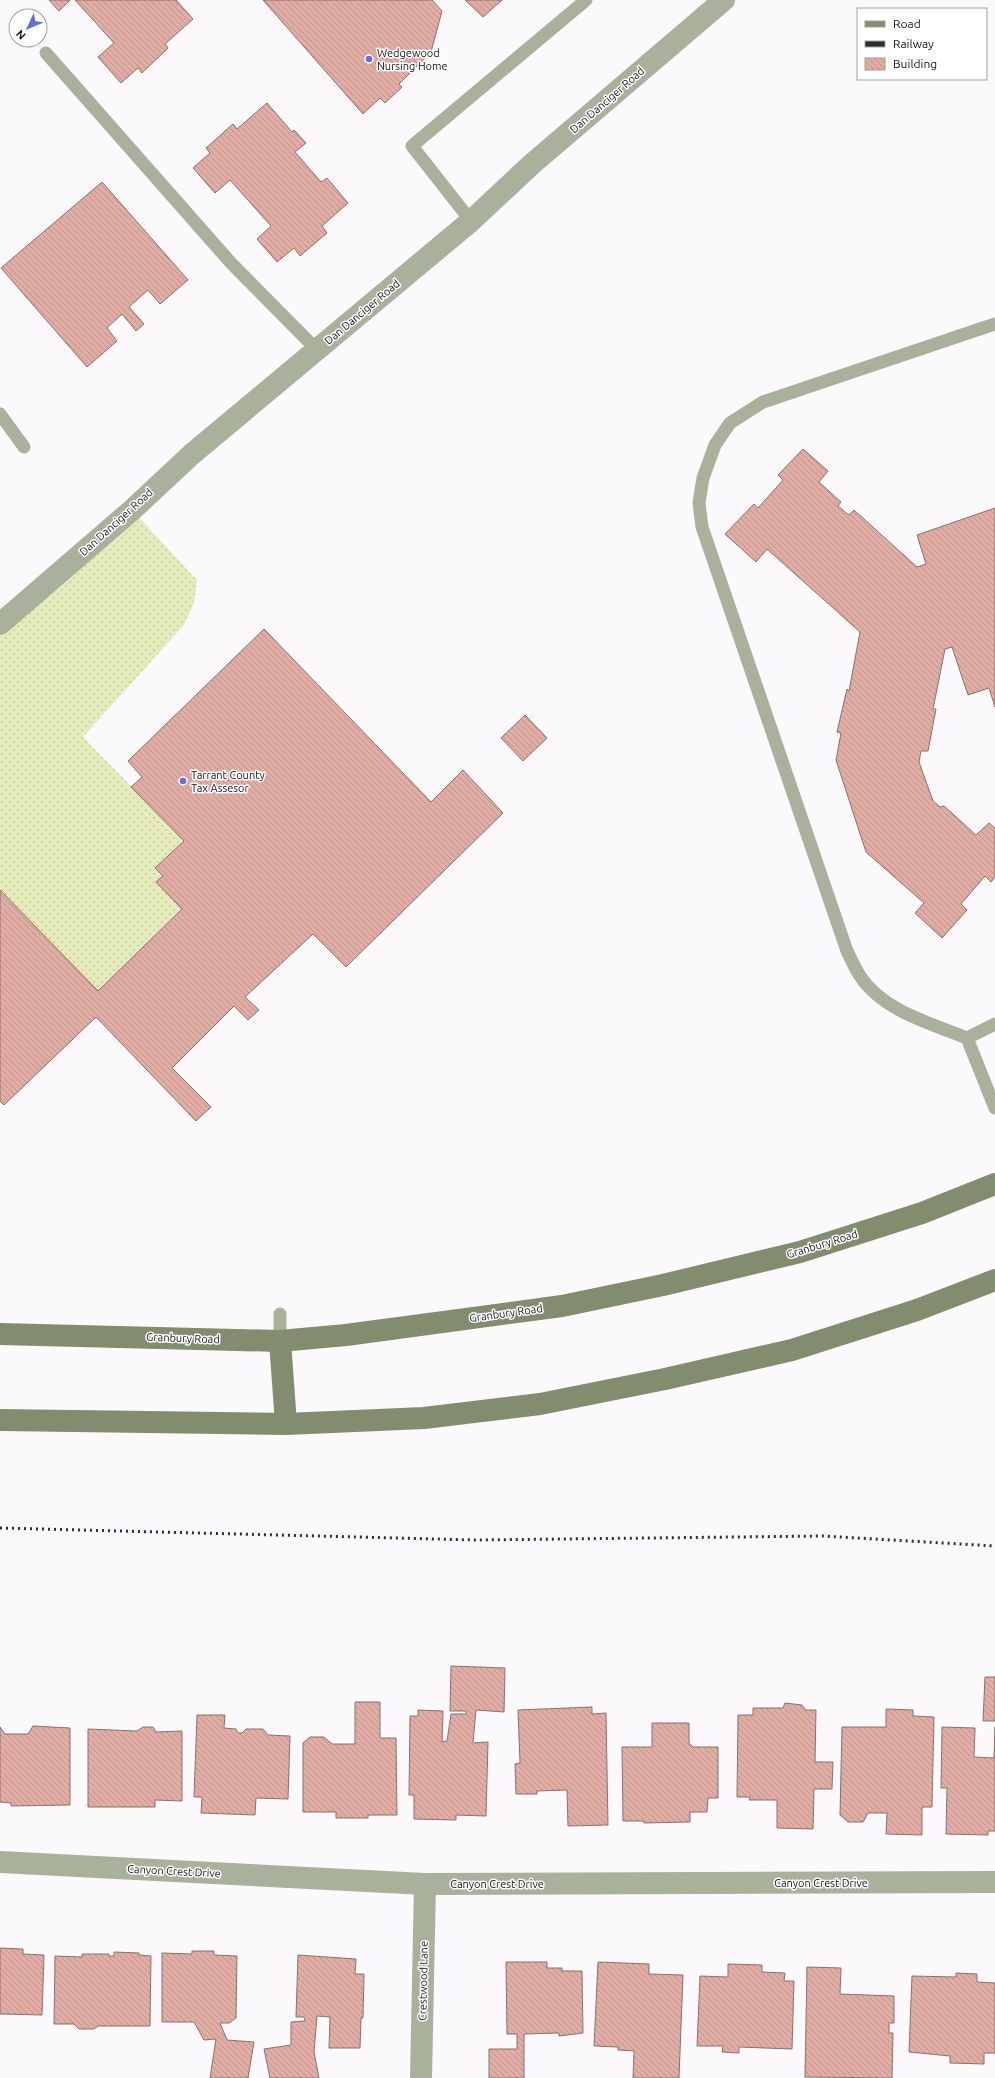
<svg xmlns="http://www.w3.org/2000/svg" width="995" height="2078" viewBox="0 0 995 2078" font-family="Ubuntu,sans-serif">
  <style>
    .grass { fill: url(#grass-dots) }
    .building { fill: url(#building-back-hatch); stroke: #89706c }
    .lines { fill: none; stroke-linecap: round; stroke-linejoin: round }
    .lane { stroke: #a9b09c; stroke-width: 13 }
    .street { stroke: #a9b09c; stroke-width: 22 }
    .secondary { stroke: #828c6f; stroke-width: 22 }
    .rail { stroke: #2f2b32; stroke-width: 3; stroke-dasharray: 2 4; stroke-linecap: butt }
    .poi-dot { fill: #606fe7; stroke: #fff; stroke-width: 1.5 }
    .labels { text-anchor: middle; stroke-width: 3; stroke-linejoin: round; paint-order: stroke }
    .poi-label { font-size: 11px; fill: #141017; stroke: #fff; text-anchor: start }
    .street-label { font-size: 11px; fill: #141017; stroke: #fff }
  </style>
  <defs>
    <pattern id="grass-dots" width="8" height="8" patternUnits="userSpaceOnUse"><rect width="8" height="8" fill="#e5ebbb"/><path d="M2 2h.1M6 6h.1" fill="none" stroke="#c4c8a0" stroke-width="1.8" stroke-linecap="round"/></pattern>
    <pattern id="building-back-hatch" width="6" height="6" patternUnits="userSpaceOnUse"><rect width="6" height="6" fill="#e1aca4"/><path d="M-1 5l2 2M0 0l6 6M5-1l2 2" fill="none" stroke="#c0938c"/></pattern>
  </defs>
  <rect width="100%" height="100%" fill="#fcf9fd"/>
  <path class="grass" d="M132,510L197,580L194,603L184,625L83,737L184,841L156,868L163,876L156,882L182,909L98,991L0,890V624Z"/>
  <path class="building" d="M49,0H70L59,11Z
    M75,0H176L193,19L165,44L168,48L142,73L138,68L121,83L98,57L114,43Z
    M263,0H432L442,11L431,52L399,84L402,87L385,103L380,98L363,114Z
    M465,0H502L483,17Z
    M267,103L292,132L294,130L306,143L295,152L321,182L327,178L348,203L322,226L327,233L300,256L294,248L277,262L257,239L271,226L230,180L215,193L193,168L210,153L206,148L233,124L237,129Z
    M102,182L188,280L160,304L148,290L129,307L144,324L136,331L122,314L107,328L117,341L87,367L1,268Z
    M803,449L828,471L819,482L841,502L838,506L849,515L854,510L917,567L926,564L917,535L995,508V707L989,688L968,695L952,647L945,649L933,709H936L928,751H921L919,762L933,801L940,807L944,806L976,835L989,823L995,828V877L991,882L985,876L961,904L967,910L942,938L915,913L924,903L866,852L836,760L841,733L837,732L847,689L849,691L860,632L767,549L756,562L725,534L754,504L758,508L783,480L778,475Z
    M264,629L431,802L463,770L503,813L346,967L313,934L245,997L259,1010L248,1020L234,1006L172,1068L211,1107L196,1121L96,1017L4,1105L0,1101V890L98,991L182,909L156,882L163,876L155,868L184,841L131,787L142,777L128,761Z
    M525,715L547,738L523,761L501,738Z
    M451,1666L505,1668L504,1712L476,1710L473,1743L488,1742L486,1816L456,1815V1820L414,1819V1795H409L410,1716H418V1710L443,1711L442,1742L447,1741L451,1714H466V1711H450Z
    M985,1677H995V1721H983Z
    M355,1702H380V1738H396L397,1815H368V1818H336V1812H303V1743L310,1737H324L332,1744H355Z
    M785,1703L802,1705L806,1710H816L815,1762H833L832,1789H814L813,1829L777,1828V1800H749L750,1797H737L738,1715H753V1708H783Z
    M592,1707V1714L606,1713L608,1825L568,1826L567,1790L537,1791V1794H516L515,1764L520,1763L518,1710Z
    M886,1709L913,1710V1716L934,1717L932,1807H922V1835L886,1834L887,1813H868L863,1822H848L840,1815L842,1727H886Z
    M197,1715H225L224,1728L236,1729L238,1733H242L246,1729H263L268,1735L290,1736L288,1799L256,1798L255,1815L201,1813L202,1797H194Z
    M652,1723H689V1743L693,1747H718V1798H708L707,1812H690V1822L644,1823L643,1821H623L622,1747H652Z
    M33,1726L70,1728V1805L11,1806V1803L0,1802V1727L5,1734H28Z
    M143,1727H153L156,1732L182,1731V1801L155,1800V1807H88V1729L137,1731Z
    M942,1727L975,1728L974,1757L994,1758L995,1727V1831H988V1835L946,1834L947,1788H941Z
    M0,1948L23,1949V1954L44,1955L42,2015L0,2014Z
    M192,1951H214V1955L237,1956L236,2018L229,2023H220L227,2040L254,2042L248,2078H210L216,2039L204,2040L194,2022H162V1953L192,1954Z
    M114,1952L139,1953V1955L151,1956L150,2026H98L94,2029H79L74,2024H54L55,1956L82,1957V1954H109V1956H114Z
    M298,1955L356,1959L355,1974H364L363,2018H361L360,2048H329L330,2017L317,2016L314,2052L319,2078H270L264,2049L291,2045V2022L305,2021L304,2017H296Z
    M506,1962H547V1968H562V1971H582L583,2033L559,2036V2033L524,2034V2078H489V2049H517V2034H507Z
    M598,1962L649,1964V1974L683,1975L679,2078H633L634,2051L618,2050V2047L594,2046Z
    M728,1964L762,1965V1972L785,1973L784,1981H794L792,2049L739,2047V2053L722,2052L723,2046H697L700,1976L728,1977Z
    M807,1967L841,1968L840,1994L894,1996V2023H889V2033H893L892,2078L805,2077Z
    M956,1973L977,1974V1982L995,1983V2053H984V2064L950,2063V2056L909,2052L912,1976L956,1977Z"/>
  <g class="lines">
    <path class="lane" d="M46,53L231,263L317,350
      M471,221L412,146L586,0
      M0,414L24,447
      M995,1024L967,1038L995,1108
      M967,1038C930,1023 883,1011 860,976C855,968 851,959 847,951L702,527L699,503L703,478L715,445L730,423L763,402L995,324
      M280,1314V1341"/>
    <path class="street" d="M0,624L132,510L192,454L471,221L532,164L724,0
      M0,1862L425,1884L995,1882
      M421,2078L425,1884"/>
    <path class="secondary" d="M0,1334L280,1341L346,1335L562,1306L663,1285L800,1252L922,1213L995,1184
      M280,1341L286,1424
      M0,1420L286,1424L424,1418L540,1404L665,1379L792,1350L917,1310L995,1280"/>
    <path class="rail" d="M0,1528L476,1540L823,1536L995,1546"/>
  </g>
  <g class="poi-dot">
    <circle cx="369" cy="59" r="4"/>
    <circle cx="183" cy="781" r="4"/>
  </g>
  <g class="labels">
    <g class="poi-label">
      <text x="377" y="57">Wedgewood<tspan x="377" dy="13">Nursing Home</tspan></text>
      <text x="191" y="779">Tarrant County<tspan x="191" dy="13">Tax Assesor</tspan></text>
    </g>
    <g class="street-label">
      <text transform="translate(607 100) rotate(-41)" y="4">Dan Danciger Road</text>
      <text transform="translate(362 312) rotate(-40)" y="4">Dan Danciger Road</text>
      <text transform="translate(116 522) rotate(-42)" y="4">Dan Danciger Road</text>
      <text transform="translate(822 1244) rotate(-17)" y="4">Granbury Road</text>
      <text transform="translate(506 1313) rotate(-8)" y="4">Granbury Road</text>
      <text transform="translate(183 1338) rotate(2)" y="4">Granbury Road</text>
      <text transform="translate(174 1871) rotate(3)" y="4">Canyon Crest Drive</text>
      <text x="821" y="1887">Canyon Crest Drive</text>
      <text x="497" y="1888">Canyon Crest Drive</text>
      <text transform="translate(423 1981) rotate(-89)" y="4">Crestwood Lane</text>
    </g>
  </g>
  <rect x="857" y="8" width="130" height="72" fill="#ffffff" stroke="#a19fa2"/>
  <rect x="865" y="21" width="20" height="6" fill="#828c6f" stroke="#a19fa2"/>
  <text x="893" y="28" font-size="12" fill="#141017">Road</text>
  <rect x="865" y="41" width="20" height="6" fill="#2f2b32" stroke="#a19fa2"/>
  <text x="893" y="48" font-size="12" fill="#141017">Railway</text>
  <rect x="865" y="58" width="20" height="12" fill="url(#building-back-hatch)" stroke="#a19fa2"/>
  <text x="893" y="68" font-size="12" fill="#141017">Building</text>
  <g transform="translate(28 28) rotate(226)"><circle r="19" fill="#ffffff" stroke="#a19fa2"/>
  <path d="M0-3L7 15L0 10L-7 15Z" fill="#606fe7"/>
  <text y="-6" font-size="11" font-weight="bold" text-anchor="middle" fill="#141017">N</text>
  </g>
</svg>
